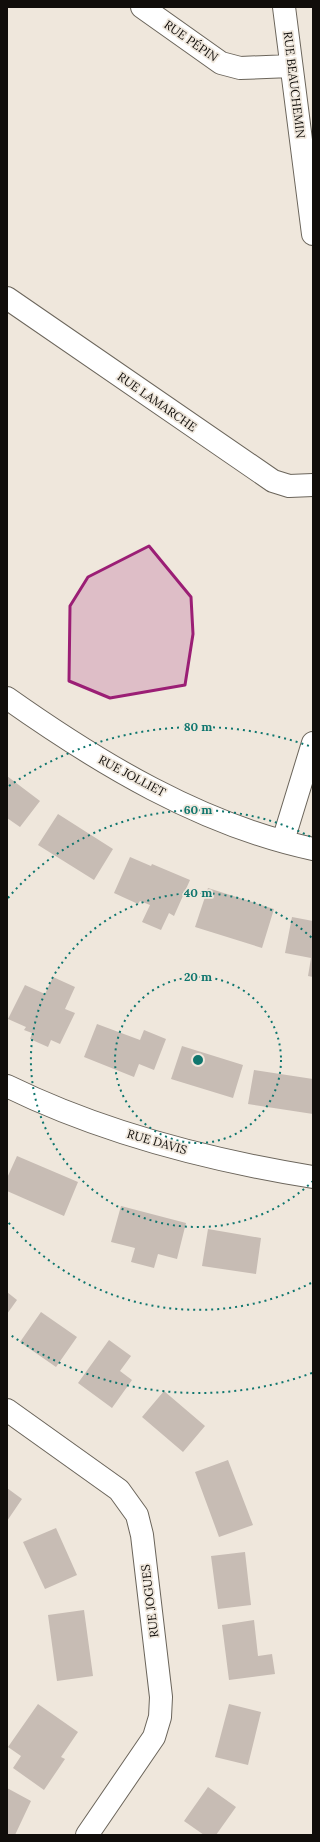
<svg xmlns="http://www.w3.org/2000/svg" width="320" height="1842" viewBox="0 0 320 1842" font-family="Lora,serif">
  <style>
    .building { fill: #c7bcb4 }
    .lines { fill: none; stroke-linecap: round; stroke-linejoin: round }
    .street-casing { stroke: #6b655b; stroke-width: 24 }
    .street { stroke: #fff; stroke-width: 22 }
    .marked { fill: #9b1e75; fill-opacity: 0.2; stroke: #9b1e75; stroke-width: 3; stroke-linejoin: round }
    .ring { fill: none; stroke: #0f766e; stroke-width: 2; stroke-dasharray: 2 4 }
    .labels { text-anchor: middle; stroke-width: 3.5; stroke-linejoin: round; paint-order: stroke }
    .street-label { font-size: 12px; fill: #100d0a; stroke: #efe7dc }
    .centre { fill: #0f766e; stroke: #efe7dc; stroke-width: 2 }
    .ring-label { font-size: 12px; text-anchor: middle; font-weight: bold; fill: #0f766e; stroke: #efe7dc; stroke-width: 3.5; stroke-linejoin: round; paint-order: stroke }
  </style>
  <rect width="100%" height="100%" fill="#efe7dc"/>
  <path class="building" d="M7,776L40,801L20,827L7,818Z
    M58,814L113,849L94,880L38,845Z
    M130,857L151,866L152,864L190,880L174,916L169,913L161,930L142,922L150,905L140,901L138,904L114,893Z
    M208,888L274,909L262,948L195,927Z
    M292,917L313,921V977L308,976L311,958L285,953Z
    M53,977L75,987L65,1009L75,1013L60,1044L51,1040L48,1047L30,1039L32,1033L24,1030L26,1027L8,1019L25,985L45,994Z
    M97,1024L140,1040L144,1030L166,1039L154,1070L139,1064L134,1077L84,1057Z
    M182,1046L243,1065L233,1098L171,1079Z
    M254,1070L313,1079V1114L248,1104Z
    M17,1156L78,1182L64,1216L7,1191V1178Z
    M121,1206L186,1223L177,1259L158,1254L154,1268L131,1262L135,1248L111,1242Z
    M208,1229L261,1238L256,1274L202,1266Z
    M7,1292L17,1300L7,1314Z
    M41,1312L77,1337L56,1367L20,1342Z
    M109,1340L131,1356L120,1371L132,1380L112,1408L78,1383Z
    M164,1391L205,1426L183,1452L142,1417Z
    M228,1460L253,1525L219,1537L195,1472Z
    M7,1488L22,1499L7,1521Z
    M56,1528L77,1575L45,1589L23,1542Z
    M245,1552L251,1605L218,1609L211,1556Z
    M84,1610L93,1676L57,1681L48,1615Z
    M254,1620L258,1656L272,1654L275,1674L229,1680L222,1625Z
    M38,1704L78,1732L61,1757L65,1759L44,1790L13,1768L21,1756L8,1747Z
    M229,1704L261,1712L248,1765L215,1757Z
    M208,1787L236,1807L216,1835H204L184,1821Z
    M7,1788L31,1801L15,1835H7Z"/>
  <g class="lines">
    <defs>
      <path id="street" d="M142,7L221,63L240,68L291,66
        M284,7L313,234
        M7,298L273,481L289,486L313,485
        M7,698C99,763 201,825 313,849
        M283,841L313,743
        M7,1086C103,1133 208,1160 313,1177
        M7,1410L119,1490L137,1515L142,1535L161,1697L160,1717L154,1737L87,1835"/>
    </defs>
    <use href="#street" class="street-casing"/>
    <use href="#street" class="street"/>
  </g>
  <path class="marked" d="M149,546L191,597L193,634L185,685L110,698L69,681L70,606L88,577Z"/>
  <g class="ring">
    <circle cx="198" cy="1060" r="83"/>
    <path d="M313 1181A167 167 0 1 1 313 939"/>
    <path d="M311 1283A250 250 0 0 1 8 1222M8 898A250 250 0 0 1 311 837"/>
    <path d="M312 1373A333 333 0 0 1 9 1334M9 786A333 333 0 0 1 312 747"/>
  </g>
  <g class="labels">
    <g class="street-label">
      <text transform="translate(191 41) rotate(35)" y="4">RUE PÉPIN</text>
      <text transform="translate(294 85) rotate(83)" y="4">RUE BEAUCHEMIN</text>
      <text transform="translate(157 402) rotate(35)" y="4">RUE LAMARCHE</text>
      <text transform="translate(132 776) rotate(28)" y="4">RUE JOLLIET</text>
      <text transform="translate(157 1142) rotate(16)" y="4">RUE DAVIS</text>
      <text transform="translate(150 1601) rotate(-97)" y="4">RUE JOGUES</text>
    </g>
  </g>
  <circle cx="198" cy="1060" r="6" class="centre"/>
  <g class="ring-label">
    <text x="198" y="731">80 m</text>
    <text x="198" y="814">60 m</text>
    <text x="198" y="897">40 m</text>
    <text x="198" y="981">20 m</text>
  </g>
  <rect width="320" height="1842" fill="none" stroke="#100d0a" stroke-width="16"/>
</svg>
